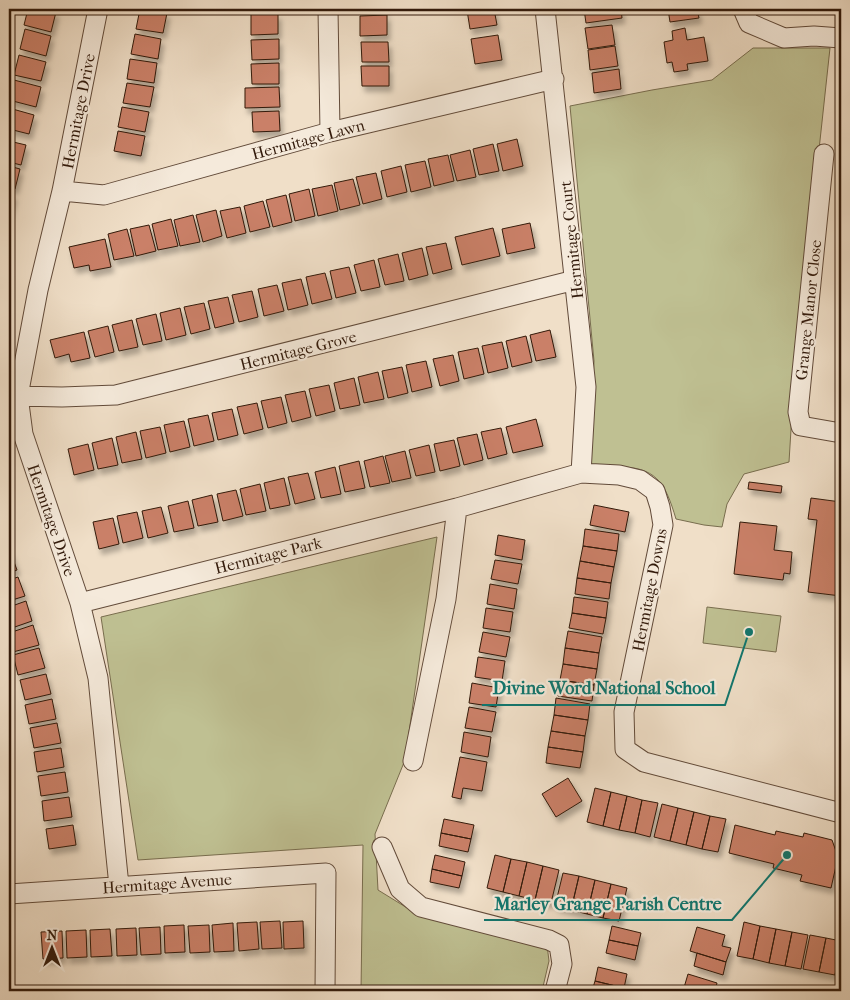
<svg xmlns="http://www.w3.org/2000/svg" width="850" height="1000" viewBox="0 0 850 1000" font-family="'IM FELL French Canon',serif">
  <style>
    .green { fill: #bfc092; stroke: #786d4e }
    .building { fill: #ca8067; stroke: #321a0b; filter: url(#shadow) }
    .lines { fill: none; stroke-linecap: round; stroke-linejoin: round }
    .minor-casing { stroke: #624b3a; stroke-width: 21 }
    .minor { stroke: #f5eadb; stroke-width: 19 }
    .labels { text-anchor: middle; stroke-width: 4.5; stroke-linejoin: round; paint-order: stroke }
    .street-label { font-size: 16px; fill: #321a0b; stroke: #f5eadb }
    .leader { fill: none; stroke: #0f766e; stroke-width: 2 }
    .callout-dot { fill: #0f766e; stroke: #f5eadb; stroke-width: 2 }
    .callout-label { font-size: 18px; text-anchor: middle; font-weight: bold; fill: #0f766e; stroke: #f5eadb; stroke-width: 4.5; stroke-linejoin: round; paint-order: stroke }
  </style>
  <defs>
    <filter id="shadow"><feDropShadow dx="3" dy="5.5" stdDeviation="2.5" flood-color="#0004"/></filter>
  </defs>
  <rect width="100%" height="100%" fill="#f0dfc8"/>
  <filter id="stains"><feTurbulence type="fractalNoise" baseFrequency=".004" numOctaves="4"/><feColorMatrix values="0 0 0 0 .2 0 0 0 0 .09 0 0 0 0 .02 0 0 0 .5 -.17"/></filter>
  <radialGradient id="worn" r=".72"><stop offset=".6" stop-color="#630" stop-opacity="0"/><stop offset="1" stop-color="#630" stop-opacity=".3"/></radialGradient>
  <path class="green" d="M753,48H830L794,381L789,462L744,474L727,504L722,527L704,525L676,519C665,482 656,466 615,467C604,467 598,469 589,462L594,361L570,106L652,90L712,80Z
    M437,537L405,760L375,834L378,890L417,914L547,945L549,961L542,991H361L363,845L138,860L101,617Z
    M707,607L781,616L776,652L703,643Z"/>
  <path class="building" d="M28,9H42L56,12L51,32L24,25Z
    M140,9L167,13L163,33L136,29Z
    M360,9H387V10L360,11Z
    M473,9H494L497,25L470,29L467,10Z
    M584,9H621L622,18L586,23Z
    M668,9H697L699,18L670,22Z
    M251,14H278V34L251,35Z
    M387,15V35L360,36V16Z
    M612,25L615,45L588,49L585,28Z
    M685,28L687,40L704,37L708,61L687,64L688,70L674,72L672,62L667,63L664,42L673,40L672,31Z
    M25,29L51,36L46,56L20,49Z
    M135,34L161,39L158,59L131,54Z
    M498,35L502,60L475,64L471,39Z
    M279,39V59L252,60L251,40Z
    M361,42H388L389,62H362Z
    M615,46L618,66L590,70L588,50Z
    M19,55L46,62L41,81L14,75Z
    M130,59L157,63L154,83L127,79Z
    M279,63V84H252L251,64Z
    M361,66H389V86H362Z
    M619,69L621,89L594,93L592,73Z
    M840,78L841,79V108L836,107Z
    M14,80L41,87L36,107L9,100Z
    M127,83L154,87L150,107L123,103Z
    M279,87L280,107L245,108V88Z
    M122,107L149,112L145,132L118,127Z
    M9,108L34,115L29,134L9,129Z
    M279,111L280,131L253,132L252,112Z
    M118,131L145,136L141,156L114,151Z
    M517,139L523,166L503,171L497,144Z
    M9,141L26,145L21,165L9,162Z
    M493,144L499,171L479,175L473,149Z
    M470,150L476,177L457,181L450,155Z
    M448,155L454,181L434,186L428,159Z
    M425,161L431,187L411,192L405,165Z
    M9,166L20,169L15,189L9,187Z
    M401,166L407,192L387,197L381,171Z
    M376,173L382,199L363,204L356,177Z
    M353,179L360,205L340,210L334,183Z
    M332,185L338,211L318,216L312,189Z
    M309,189L315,216L295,221L289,194Z
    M9,193L14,195L9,214Z
    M286,195L292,222L273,227L266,200Z
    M263,201L270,227L250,232L244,206Z
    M240,207L246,233L227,238L220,211Z
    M216,210L222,236L203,242L196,215Z
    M193,215L200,242L180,246L174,220Z
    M171,219L178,246L158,250L152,224Z
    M530,223L535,248L507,254L502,229Z
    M149,225L156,251L136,256L130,229Z
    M493,228L500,256L462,265L455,237Z
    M127,229L134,256L114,260L108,234Z
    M105,239L111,267L90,271L89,265L74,268L69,247Z
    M446,243L452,269L433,274L426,247Z
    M422,248L428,275L409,280L402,253Z
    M398,254L404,281L385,285L378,259Z
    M374,260L380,287L361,291L354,265Z
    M349,267L356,293L336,298L330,271Z
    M325,273L332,299L312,304L306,277Z
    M301,279L308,305L288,310L282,283Z
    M277,285L284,311L264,316L258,289Z
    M252,291L258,317L239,322L232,295Z
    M228,297L234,323L215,328L208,301Z
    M204,303L210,329L191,334L184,307Z
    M180,308L186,335L166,340L160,313Z
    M156,314L162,341L143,345L136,319Z
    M132,320L138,347L119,351L112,325Z
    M108,326L114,352L95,357L88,331Z
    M550,330L556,357L536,361L530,335Z
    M84,332L90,358L71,362L69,354L55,358L50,340Z
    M526,336L532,362L512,367L506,341Z
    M502,342L508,368L488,373L482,346Z
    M478,348L484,374L464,379L458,352Z
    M453,355L459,381L440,386L433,359Z
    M426,361L432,387L412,392L406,365Z
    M402,367L408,393L388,398L382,371Z
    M839,368H841V386L837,385Z
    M378,372L384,399L364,403L358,377Z
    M354,378L360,405L340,409L334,383Z
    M329,385L335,411L316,416L309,389Z
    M305,391L311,417L292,422L285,395Z
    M281,397L287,423L268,428L261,401Z
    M257,403L263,429L244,434L237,407Z
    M232,409L238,435L218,440L212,413Z
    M208,415L214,441L194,446L188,419Z
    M536,419L543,446L513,453L506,427Z
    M184,421L190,447L170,452L164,425Z
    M160,427L166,453L146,458L140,431Z
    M501,428L507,454L488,459L481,432Z
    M136,432L142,459L122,463L116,437Z
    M477,434L483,460L464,465L457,438Z
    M112,438L118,465L98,469L92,443Z
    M454,440L460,466L440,471L434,444Z
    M88,444L94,470L74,475L68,449Z
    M429,445L435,472L416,476L409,450Z
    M405,451L411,478L392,482L385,456Z
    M383,456L390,483L370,487L364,461Z
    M359,461L365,488L345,492L339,466Z
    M335,467L341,494L321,498L315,472Z
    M308,473L315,499L295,504L288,477Z
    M284,478L290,505L270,509L264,483Z
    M749,482L782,486L781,493L748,489Z
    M260,484L266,511L246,515L240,489Z
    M236,490L243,516L223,521L217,494Z
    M212,495L218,522L198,526L192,500Z
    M811,498L841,502V596L808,592L817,520L808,519Z
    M188,501L194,528L174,532L168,506Z
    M594,505L629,512L625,532L590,525Z
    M161,507L168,533L148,538L142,511Z
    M137,512L143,538L123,543L117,516Z
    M113,518L119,544L99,549L93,522Z
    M740,522L777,526L774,550L792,552L790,574L784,573L783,580L734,574Z
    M585,529L619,534L617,551L583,546Z
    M498,535L525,540L522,560L495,555Z
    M583,546L617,551L614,567L580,561Z
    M10,551L17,570L9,573V552Z
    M495,560L522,564L518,584L491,579Z
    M580,561L614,567L611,583L577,578Z
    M18,577L25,596L9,601V580Z
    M577,578L611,583L609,599L575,594Z
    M490,584L517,589L514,609L487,604Z
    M574,597L608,602L606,618L572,613Z
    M26,601L32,621L9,629V607Z
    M486,608L513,612L510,632L483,628Z
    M572,613L606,618L603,634L569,628Z
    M33,625L39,645L13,652L9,640V633Z
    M568,631L602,637L599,653L565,648Z
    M483,632L510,637L506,657L479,652Z
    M39,648L45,668L18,675L13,655Z
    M565,648L599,653L597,669L563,664Z
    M478,657L505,661L502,681L475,677Z
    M563,664L597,669L594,685L560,680Z
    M46,674L51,694L25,700L20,680Z
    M560,680L594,685L592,701L558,696Z
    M472,683L499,688L496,707L469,703Z
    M556,698L590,704L588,720L554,715Z
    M52,699L56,719L29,724L25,705Z
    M469,707L496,712L492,732L465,728Z
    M554,715L588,720L585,736L551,731Z
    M57,723L61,743L34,748L30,728Z
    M551,731L585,736L583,752L548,747Z
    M464,732L491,737L488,757L461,752Z
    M548,747L583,752L580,768L546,763Z
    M61,748L64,767L37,772L34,752Z
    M460,757L487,762L482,791L463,788L461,799L452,797Z
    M65,772L68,792L41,796L38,776Z
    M568,778L582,801L556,817L542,794Z
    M595,788L611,792L603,826L587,822Z
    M611,792L627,796L619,830L603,826Z
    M627,796L642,800L635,833L619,830Z
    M69,797L72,817L44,821L42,801Z
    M642,800L658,803L650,837L635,833Z
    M662,804L678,808L670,841L654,837Z
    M678,808L694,812L686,845L670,841Z
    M694,812L710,816L702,849L686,845Z
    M710,816L726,819L718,852L702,849Z
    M444,819L474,825L471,839L441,833Z
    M73,825L76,845L49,849L46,829Z
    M735,825L775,835L776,831L803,837L804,833L832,840L838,857L831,888L800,881L802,875L773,868L774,864L729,853Z
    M441,833L471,839L468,852L439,846Z
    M435,855L465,862L462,876L432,869Z
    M495,855L511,859L503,892L487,888Z
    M511,859L527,862L519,896L503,892Z
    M527,862L543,866L535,900L519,896Z
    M543,866L559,870L551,903L535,900Z
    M432,869L462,876L459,888L430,882Z
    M563,873L579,876L571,910L555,906Z
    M579,876L595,880L587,914L571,910Z
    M595,880L611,884L603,918L587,914Z
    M611,884L627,888L619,921L603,918Z
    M280,921L282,948L262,949L260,922Z
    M303,921L304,948L284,949L283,922Z
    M257,922L259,949L239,951L237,923Z
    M744,922L760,926L753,959L737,956Z
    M233,923L234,951L214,952L212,925Z
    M184,925L185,952L165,953L164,926Z
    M209,925L210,952L190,953L188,926Z
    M612,926L641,933L638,946L609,940Z
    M760,926L776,929L769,963L753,959Z
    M160,927L161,954L141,955L139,928Z
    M697,927L725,935L722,946L731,948L726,962L690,951Z
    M136,928L137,955L117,956L116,929Z
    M110,929L112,956L91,957L90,930Z
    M776,929L792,932L785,966L769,963Z
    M86,930L87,957L67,958L66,931Z
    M62,931L63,958L43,959L41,932Z
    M792,932L808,935L801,969L785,966Z
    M810,935L826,938L819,972L803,969Z
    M826,938L841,941L835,975L819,972Z
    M609,940L638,946L635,960L606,953Z
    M841,944V976L835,975Z
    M697,953L726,962L723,975L694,966Z
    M598,967L627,974L624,988L595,981Z
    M688,974L717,983L715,991H683Z
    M595,981L624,988L623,991H592Z"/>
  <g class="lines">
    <defs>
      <path id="minor" d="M98,9L62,191L38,290L18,396L23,434L80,603L98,678L119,886
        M328,9L330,132
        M545,9L586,387L581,473
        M743,9L749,23L784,38L814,36L841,38
        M824,154L798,412L801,426L841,433
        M62,191L104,195L330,132L554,79
        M18,396L62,397L116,395L575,280
        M80,603L457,508L581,473L619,475L640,480L655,491L660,507L663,525L624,712L625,749L644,762L841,813
        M413,761L446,599L457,508
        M382,847L400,889L421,907L549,940L559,945L562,964L555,991
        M9,894L326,873L325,991"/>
    </defs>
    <use href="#minor" class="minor-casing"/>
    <use href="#minor" class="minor"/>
  </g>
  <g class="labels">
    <g class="street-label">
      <text transform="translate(78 111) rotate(-79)" y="6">Hermitage Drive</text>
      <text transform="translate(308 139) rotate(-15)" y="6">Hermitage Lawn</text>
      <text transform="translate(571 240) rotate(-96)" y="6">Hermitage Court</text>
      <text transform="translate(808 310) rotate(-84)" y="6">Grange Manor Close</text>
      <text transform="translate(298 350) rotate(-14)" y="6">Hermitage Grove</text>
      <text transform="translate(52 520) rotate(71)" y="6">Hermitage Drive</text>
      <text transform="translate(268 555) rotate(-14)" y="6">Hermitage Park</text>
      <text transform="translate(649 590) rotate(-79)" y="6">Hermitage Downs</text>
      <text transform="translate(167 883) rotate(-4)" y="6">Hermitage Avenue</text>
    </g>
  </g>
  <path class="leader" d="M749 632L725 705H482M787 855L732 920H484"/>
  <g class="callout-dot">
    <circle cx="749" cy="632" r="5"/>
    <circle cx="787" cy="855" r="5"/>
  </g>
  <g class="callout-label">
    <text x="604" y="694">Divine Word National School</text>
    <text x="608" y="910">Marley Grange Parish Centre</text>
  </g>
  <rect width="850" height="1000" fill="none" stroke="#f0dfc8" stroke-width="30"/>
  <rect x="10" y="10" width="830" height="980" fill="none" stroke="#321a0b" stroke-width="2.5"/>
  <rect x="15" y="15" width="820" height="970" fill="none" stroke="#321a0b"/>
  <g transform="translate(52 948)" stroke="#f5eadb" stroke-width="4" paint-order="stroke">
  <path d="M0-4L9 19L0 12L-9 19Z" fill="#321a0b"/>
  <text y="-8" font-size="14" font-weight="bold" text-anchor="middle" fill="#321a0b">N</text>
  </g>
  <rect width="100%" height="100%" filter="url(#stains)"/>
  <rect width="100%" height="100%" fill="url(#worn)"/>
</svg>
